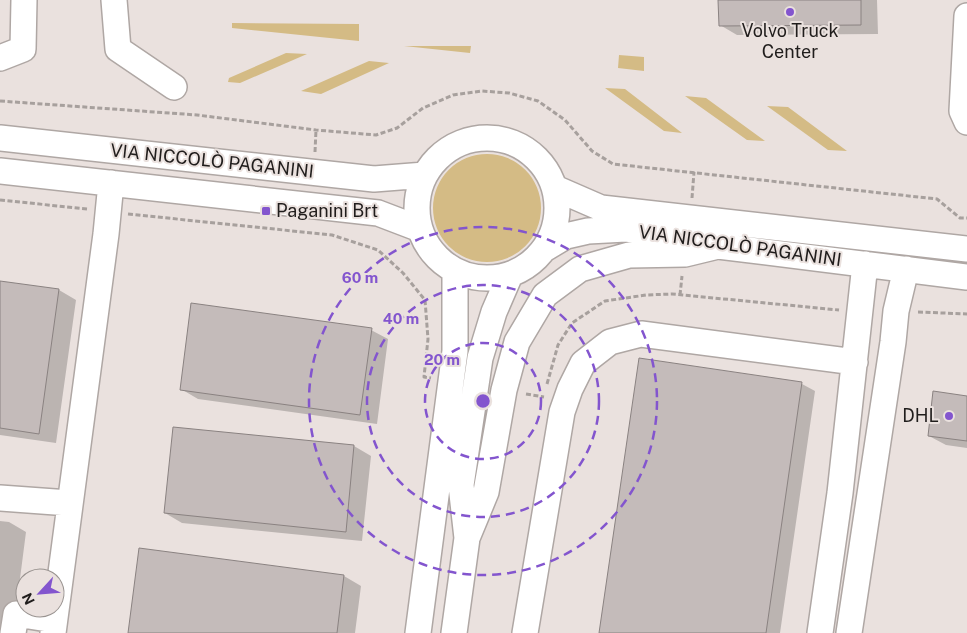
<svg xmlns="http://www.w3.org/2000/svg" width="967" height="633" viewBox="0 0 967 633" font-family="'Public Sans',sans-serif">
  <style>
    .green { fill: #d4bb85 }
    .shadow { fill: #0003 }
    .building { fill: #c4bbba; stroke: #8a8281 }
    .lines { fill: none; stroke-linecap: round; stroke-linejoin: round }
    .minor-casing { stroke: #afa7a4; stroke-width: 28 }
    .path { stroke: #a7a09d; stroke-width: 3; stroke-dasharray: 5 2.5; stroke-linecap: butt }
    .minor { stroke: #fff; stroke-width: 25 }
    .ring { fill: none; stroke: #8355ce; stroke-width: 2.5; stroke-dasharray: 9 6 }
    .poi-dot { fill: #8355ce; stroke: #eae1de; stroke-width: 2 }
    .labels { text-anchor: middle; stroke-width: 4; stroke-linejoin: round; paint-order: stroke }
    .poi-label { font-size: 18px; fill: #201d1c; stroke: #eae1de }
    .street-label { font-size: 18px; fill: #201d1c; stroke: #eae1de }
    .centre { fill: #8355ce; stroke: #eae1de; stroke-width: 2.5 }
    .ring-label { font-size: 15px; text-anchor: middle; font-weight: bold; fill: #8355ce; stroke: #eae1de; stroke-width: 4; stroke-linejoin: round; paint-order: stroke }
  </style>
  <rect width="100%" height="100%" fill="#eae1de"/>
  <path class="green" d="M232,23L359,24V41L232,28Z
    M404,46H471L470,53Z
    M286,53L307,54L240,83L228,82L229,78Z
    M619,55L644,57V71L618,68Z
    M369,61L389,63L321,94L301,91Z
    M605,88L625,89L682,133L664,131Z
    M685,96L706,98L765,141L747,140Z
    M767,106L788,107L847,151L828,150Z
    M433 208a54 54 0 1 1 108 0a54 54 0 1 1-108 0Z"/>
  <path class="shadow" d="M720,0H877L878,34L737,35L720,25Z
    M0,282L59,290L76,300L56,443L0,435Z
    M371,330L388,339L377,424L198,399L181,389Z
    M640,359L802,384L815,391L780,633H600Z
    M967,397V448L946,445L929,436Z
    M354,446L371,456L362,541L182,523L165,513Z
    M0,521L9,522L26,532L13,633H0Z
    M344,576L361,586L355,633H129Z"/>
  <path class="building" d="M718,0H861V25L719,26Z
    M0,281L59,289L39,434L0,428Z
    M191,303L372,328L360,415L180,390Z
    M639,358L802,382L766,633H599Z
    M933,391L967,396V441L928,436Z
    M173,427L354,445L346,532L164,513Z
    M139,548L344,575L337,633H128Z"/>
  <g class="lines">
    <defs>
      <path id="minor" d="M114,0L118,49L174,87
        M967,16L962,111L967,122
        M0,58L23,49L24,0
        M0,138L374,179L425,175
        M417 208a70 70 0 1 1 140 0a70 70 0 1 1-140 0Z
        M0,171L378,213L420,229
        M555,188L601,208L967,249
        M546,248L566,236L588,231L626,229L665,234L718,246L967,277
        M0,498L69,503
        M467,538L486,492L504,390L517,342L545,295L580,269L629,255L685,254L718,246
        M13,633L16,614L54,620
        M53,633L106,234L111,183
        M418,633L455,351V271
        M454,633L467,538L461,485L480,358L494,312L510,275
        M525,633L562,412L570,389L583,363L610,342L641,334L855,362
        M820,633L840,493L865,264
        M849,633L893,342L896,311L906,269"/>
    </defs>
    <use href="#minor" class="minor-casing"/>
    <path class="path" d="M0,101L197,115L316,130L376,135L397,128L423,108L453,95L482,91L509,93L538,101L565,120L592,151L613,164L937,199L960,218H967
      M315,152L316,130
      M692,198L694,172
      M0,200L87,209
      M128,214L332,235L378,250L403,273L425,300L428,339L424,377L431,378
      M680,295L682,276
      M918,312L967,314
      M547,384L558,345L572,323L605,301L646,295L672,294L839,310
      M526,394L544,397"/>
    <use href="#minor" class="minor"/>
  </g>
  <g class="ring">
    <circle cx="483" cy="401" r="58"/>
    <circle cx="483" cy="401" r="116"/>
    <circle cx="483" cy="401" r="174"/>
  </g>
  <g class="poi-dot">
    <circle cx="790" cy="12" r="5"/>
    <rect x="261" y="206" width="10" height="10" rx="2.5"/>
    <circle cx="949" cy="416" r="5"/>
  </g>
  <g class="labels">
    <g class="poi-label">
      <text x="790" y="37">Volvo Truck<tspan x="790" dy="21">Center</tspan></text>
      <text x="276" y="217" text-anchor="start">Paganini Brt</text>
      <text x="939" y="422" text-anchor="end">DHL</text>
    </g>
    <g class="street-label">
      <text transform="translate(212 161) rotate(6)" y="6">VIA NICCOLÒ PAGANINI</text>
      <text transform="translate(740 246) rotate(8)" y="6">VIA NICCOLÒ PAGANINI</text>
    </g>
  </g>
  <circle cx="483" cy="401" r="8" class="centre"/>
  <g class="ring-label">
    <text x="360" y="283">60 m</text>
    <text x="401" y="324">40 m</text>
    <text x="442" y="365">20 m</text>
  </g>
  <g transform="translate(40 593) rotate(244)"><circle r="24" fill="#eae1de" stroke="#999390"/>
  <path d="M0-4L9 19L0 12L-9 19Z" fill="#8355ce"/>
  <text y="-8" font-size="14" font-weight="bold" text-anchor="middle" fill="#201d1c">N</text>
  </g>
</svg>
